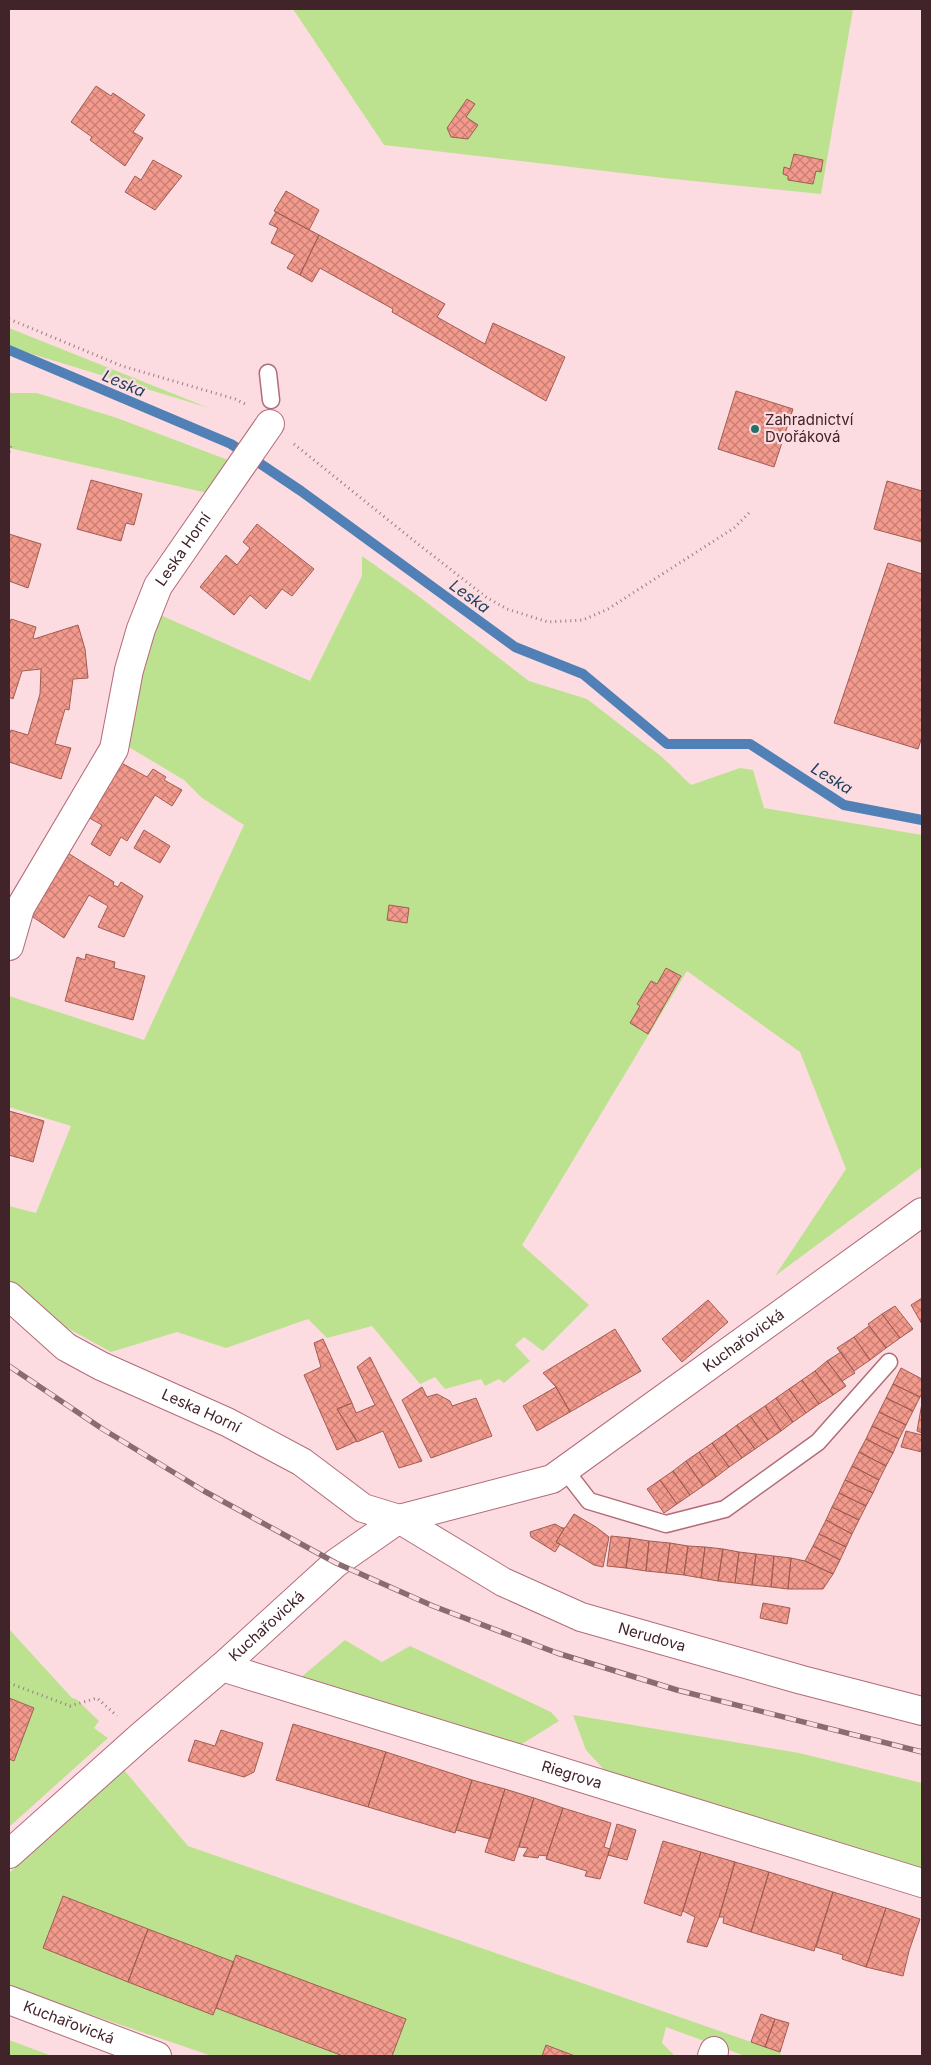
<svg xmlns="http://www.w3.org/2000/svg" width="931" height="2065" viewBox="0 0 931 2065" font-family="Inter,sans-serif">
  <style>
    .green { fill: #bce290 }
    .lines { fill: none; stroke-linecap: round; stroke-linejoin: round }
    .stream { stroke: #5080b6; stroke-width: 10 }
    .building { fill: url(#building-cross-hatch); stroke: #a25d53 }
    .lane-casing { stroke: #b26b78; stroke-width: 19 }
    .street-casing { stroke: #b26b78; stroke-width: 30 }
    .secondary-casing { stroke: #b26b78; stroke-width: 30 }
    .path { stroke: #997b80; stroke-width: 3; stroke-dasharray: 1 4; stroke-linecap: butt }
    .lane { stroke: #fff; stroke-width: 16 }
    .street { stroke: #fff; stroke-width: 28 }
    .secondary { stroke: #fff; stroke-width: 28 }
    .rail-casing { stroke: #8a6c70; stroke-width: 5.5 }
    .rail { stroke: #fcdce0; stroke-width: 4; stroke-dasharray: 11; stroke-linecap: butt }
    .poi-dot { fill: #26706b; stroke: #fcdce0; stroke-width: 2 }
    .labels { text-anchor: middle; stroke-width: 4.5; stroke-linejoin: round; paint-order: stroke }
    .poi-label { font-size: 15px; fill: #412429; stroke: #fcdce0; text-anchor: start }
    .street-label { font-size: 15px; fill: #412429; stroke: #fcdce0 }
    .water-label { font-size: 16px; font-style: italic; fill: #1c3d5c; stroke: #fcdce0 }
  </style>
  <defs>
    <pattern id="building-cross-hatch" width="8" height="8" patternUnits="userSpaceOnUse" patternTransform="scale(1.25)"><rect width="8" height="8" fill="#f39a8d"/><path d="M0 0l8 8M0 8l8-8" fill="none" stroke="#c67d73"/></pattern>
  </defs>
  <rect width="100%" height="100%" fill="#fcdce0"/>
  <path class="green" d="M293,9H853L821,194L664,178L384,145Z
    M9,328L209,408L9,347Z
    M9,393H37L117,418L236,463L212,494L9,448Z
    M362,556L417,595L529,681L587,699L662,757L691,785L740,768L753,770L764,808L922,835V1167L775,1276L846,1169L800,1052L687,971L522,1245L589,1305L543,1351L524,1337L515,1345L530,1361L504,1383L499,1379L485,1386L481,1379L445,1389L435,1377L420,1384L372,1326L327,1338L308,1319L226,1348L177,1332L111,1352L9,1296V1206L36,1213L71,1126L9,1107V996L144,1040L244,825L202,798L184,780L122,743L158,614L310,681L362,576Z
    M9,1629L72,1698L76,1699L99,1721L94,1728L108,1738L9,1827Z
    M345,1640L382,1662L410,1646L551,1712L559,1721L517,1747L299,1679Z
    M573,1715L799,1753L922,1783V1870L609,1775L586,1750Z
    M124,1770L188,1846L780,2052L781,2055L785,2056H745L666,2027L662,2043L675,2056H212L9,1987V1873Z
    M9,2040L52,2056H9Z"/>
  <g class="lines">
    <path class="stream" d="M9,350L231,444L301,491L515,647L583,674L667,744H750L844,805L922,820"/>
  </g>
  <path class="building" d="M96,86L111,96L113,93L145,115L133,132L143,138L125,166L90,140L92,137L71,122Z
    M467,99L475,104L466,117L478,125L468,139L451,137L447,128Z
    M794,154L823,160L821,172L816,171L813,184L788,180V176L783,174L784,167L790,169Z
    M153,160L182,176L155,210L125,192L135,176L141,180Z
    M286,191L319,210L309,230L274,211Z
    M276,212L319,235L300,275L287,268L295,255L271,243L278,228L269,224Z
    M319,235L445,304L437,317L485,344L493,323L565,357L546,401L392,312L393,309L320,268L312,282L300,275Z
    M736,391L793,409L774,467L718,449Z
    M91,480L142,494L134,525L126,523L121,541L77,529Z
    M887,481L922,491V542L874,529Z
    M257,524L314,569L292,596L282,589L266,609L250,595L234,615L200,587L226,555L237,565L250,548L243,542Z
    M9,534L41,544L28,588L9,581Z
    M888,563L922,574V737L918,749L834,723Z
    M11,619L36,627L33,638L34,639L78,625L85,649L88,678L73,679L69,710L65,709L55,744L71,748L61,779L9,762V735L11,730L28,735L40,694L41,669L22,671L13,699L9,697V626Z
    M116,760L147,777L153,769L166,777L164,780L182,790L172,806L155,795L127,841L121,837L110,856L91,844L102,825L84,815Z
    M144,830L170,846L160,863L134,848Z
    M63,850L114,882L113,885L118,887L121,882L143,896L124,937L98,927L108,906L89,895L64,938L27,913Z
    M389,905L409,908L407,923L387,920Z
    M86,954L115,962L114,968L145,976L133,1020L65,1001L77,957L85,960Z
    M666,968L681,976L648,1034L630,1023L640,1006L637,1004L651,981L657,984Z
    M9,1111L44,1121L33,1162L9,1155Z
    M922,1298V1324L911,1305Z
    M708,1300L728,1322L682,1362L662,1339Z
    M895,1306L913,1329L900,1338L882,1314Z
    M882,1314L900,1338L886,1348L868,1324Z
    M869,1326L886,1348L870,1360L854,1337Z
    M615,1329L641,1371L570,1412L556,1387L543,1373Z
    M854,1337L870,1360L854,1371L837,1348Z
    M323,1339L352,1403L337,1409L357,1441L337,1450L304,1375L321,1367L314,1343Z
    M841,1352L855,1373L842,1381L827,1361Z
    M370,1357L422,1461L399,1468L383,1431L357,1442L337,1409L352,1403L356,1413L375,1405L357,1367Z
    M827,1361L846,1386L833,1395L815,1371Z
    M901,1368L922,1379V1393L920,1397L893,1384Z
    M815,1371L833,1395L819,1404L802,1380Z
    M802,1380L819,1404L806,1413L789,1389Z
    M893,1384L920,1397L913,1411L886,1398Z
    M422,1387L427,1397L437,1394L450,1401L452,1406L476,1398L492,1436L431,1458L402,1400Z
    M556,1387L570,1412L537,1431L523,1406Z
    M789,1389L806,1413L793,1422L776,1398Z
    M776,1398L793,1422L781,1431L765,1406Z
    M886,1398L913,1411L906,1425L879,1412Z
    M922,1403V1433L917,1431Z
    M765,1406L781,1431L768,1440L750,1416Z
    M879,1412L906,1425L899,1439L872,1426Z
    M750,1416L768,1440L755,1449L737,1425Z
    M737,1425L755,1449L742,1458L725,1434Z
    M872,1426L899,1439L893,1453L866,1439Z
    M906,1431L922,1435V1452L901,1447Z
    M725,1434L742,1458L729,1467L712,1443Z
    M866,1439L893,1453L886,1466L859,1452Z
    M712,1443L729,1467L716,1477L699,1452Z
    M699,1452L716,1477L703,1486L686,1461Z
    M859,1452L886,1466L879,1480L852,1466Z
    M686,1461L703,1486L690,1495L673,1471Z
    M852,1466L879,1480L873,1493L845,1480Z
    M673,1471L690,1495L677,1504L660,1480Z
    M660,1480L677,1504L664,1513L647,1489Z
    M845,1480L873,1493L866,1506L839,1493Z
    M839,1493L866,1506L859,1520L832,1507Z
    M832,1507L859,1520L852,1534L826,1520Z
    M574,1514L596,1527L609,1537L603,1567L594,1565L556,1542L564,1529L562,1528H565Z
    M826,1520L852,1534L846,1547L819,1534Z
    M555,1524L564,1529L556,1542L560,1544L555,1552L531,1537L530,1532Z
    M819,1534L846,1547L840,1560L813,1546Z
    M611,1536L630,1538L626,1568L607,1566Z
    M630,1538L649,1541L646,1571L626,1568Z
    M649,1541L670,1543L666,1573L646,1571Z
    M670,1543L688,1546L684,1575L666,1573Z
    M688,1546L705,1547L701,1578L684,1575Z
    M813,1546L840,1560L833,1574L805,1561Z
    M705,1547L723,1549L718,1581L701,1578Z
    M723,1549L739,1552L735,1583L718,1581Z
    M739,1552L756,1554L752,1585L735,1583Z
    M756,1554L774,1556L771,1587L752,1585Z
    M774,1556L791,1558L788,1589L771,1587Z
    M791,1558L805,1561L833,1574L823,1589H788Z
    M763,1603L790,1608L787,1624L760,1618Z
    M9,1698L34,1708L14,1761L9,1759Z
    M293,1724L386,1752L368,1807L276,1780Z
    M221,1730L263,1743L254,1772L244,1777L188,1761L195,1740L215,1746Z
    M386,1752L472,1780L455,1833L368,1807Z
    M472,1780L505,1789L490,1839L456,1830Z
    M505,1789L534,1798L514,1861L485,1852Z
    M534,1798L563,1808L547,1856L539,1855L538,1858L523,1856L528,1848L519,1847Z
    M563,1808L611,1823L604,1847L610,1849L600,1879L585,1876L587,1871L546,1859Z
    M617,1824L636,1830L627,1860L608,1855Z
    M663,1841L701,1852L681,1916L644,1903Z
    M701,1852L735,1862L719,1917L707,1947L687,1942L695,1917L683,1911Z
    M735,1862L769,1872L751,1932L723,1923L724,1917H719Z
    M769,1872L833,1892L814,1951L751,1932Z
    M833,1892L886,1908L866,1967L842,1959L843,1955L816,1947Z
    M63,1896L148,1929L128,1982L43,1948Z
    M886,1908L920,1919L909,1951L903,1976L866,1967Z
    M148,1929L234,1962L213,2015L128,1982Z
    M236,1955L406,2019L392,2056H343L216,2008Z
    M761,2014L775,2019L765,2047L751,2042Z
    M775,2019L789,2023L780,2052L765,2047Z
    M546,2045L575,2056H542Z"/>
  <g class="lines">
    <defs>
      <path id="lane" d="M268,373L271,400
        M565,1470L589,1501L666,1524L725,1509L818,1442L889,1362"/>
      <g id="street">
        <path id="s1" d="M9,946L20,908L114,749L129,670L141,629L158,586L270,424"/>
        <path id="s2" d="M9,1296L66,1347L101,1366L227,1422L302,1462L363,1508L399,1519L503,1582L581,1617L802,1680L922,1711"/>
        <path id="s3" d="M222,1667L922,1883"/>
        <path id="s4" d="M9,2000L157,2056"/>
        <path d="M712,2056L714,2051"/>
      </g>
      <g id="secondary">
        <path id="s5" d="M9,1854L140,1737L222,1667L336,1563L399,1519L552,1479L922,1212"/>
      </g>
    </defs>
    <use href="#lane" class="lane-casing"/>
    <use href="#street" class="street-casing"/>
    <use href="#secondary" class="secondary-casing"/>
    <path class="path" d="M9,319L122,366L235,399L245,404
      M294,444L418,544L486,597L507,609L548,622L583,620L608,609L734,528L751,511
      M9,452L11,446
      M9,1683L70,1706L97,1698L117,1716"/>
    <use href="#lane" class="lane"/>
    <use href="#street" class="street"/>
    <use href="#secondary" class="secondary"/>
    <defs>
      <path id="rail" d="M9,1366L101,1428L204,1491L336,1563L433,1606L557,1653L677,1690L922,1752"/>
    </defs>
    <use href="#rail" class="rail-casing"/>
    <use href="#rail" class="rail"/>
  </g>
  <circle class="poi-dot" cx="755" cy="429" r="5"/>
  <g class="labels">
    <g class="poi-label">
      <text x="765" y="425">Zahradnictví<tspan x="765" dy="17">Dvořáková</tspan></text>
    </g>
    <g class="street-label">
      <text dy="5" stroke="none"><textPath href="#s1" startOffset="438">Leska Horní</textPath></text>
      <text dy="5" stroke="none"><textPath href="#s5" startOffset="909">Kuchařovická</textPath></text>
      <text dy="5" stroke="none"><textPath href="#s2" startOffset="226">Leska Horní</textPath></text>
      <text dy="5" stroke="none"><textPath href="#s5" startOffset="344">Kuchařovická</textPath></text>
      <text dy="5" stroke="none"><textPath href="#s2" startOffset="734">Nerudova</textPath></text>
      <text dy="5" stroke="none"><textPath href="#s3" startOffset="366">Riegrova</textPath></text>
      <text dy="5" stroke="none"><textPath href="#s4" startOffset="64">Kuchařovická</textPath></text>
    </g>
    <g class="water-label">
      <text transform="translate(124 383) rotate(23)" y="6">Leska</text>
      <text transform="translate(470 596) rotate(36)" y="6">Leska</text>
      <text transform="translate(832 778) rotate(31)" y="6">Leska</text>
    </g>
  </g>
  <rect width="931" height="2065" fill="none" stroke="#412429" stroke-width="20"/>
</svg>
